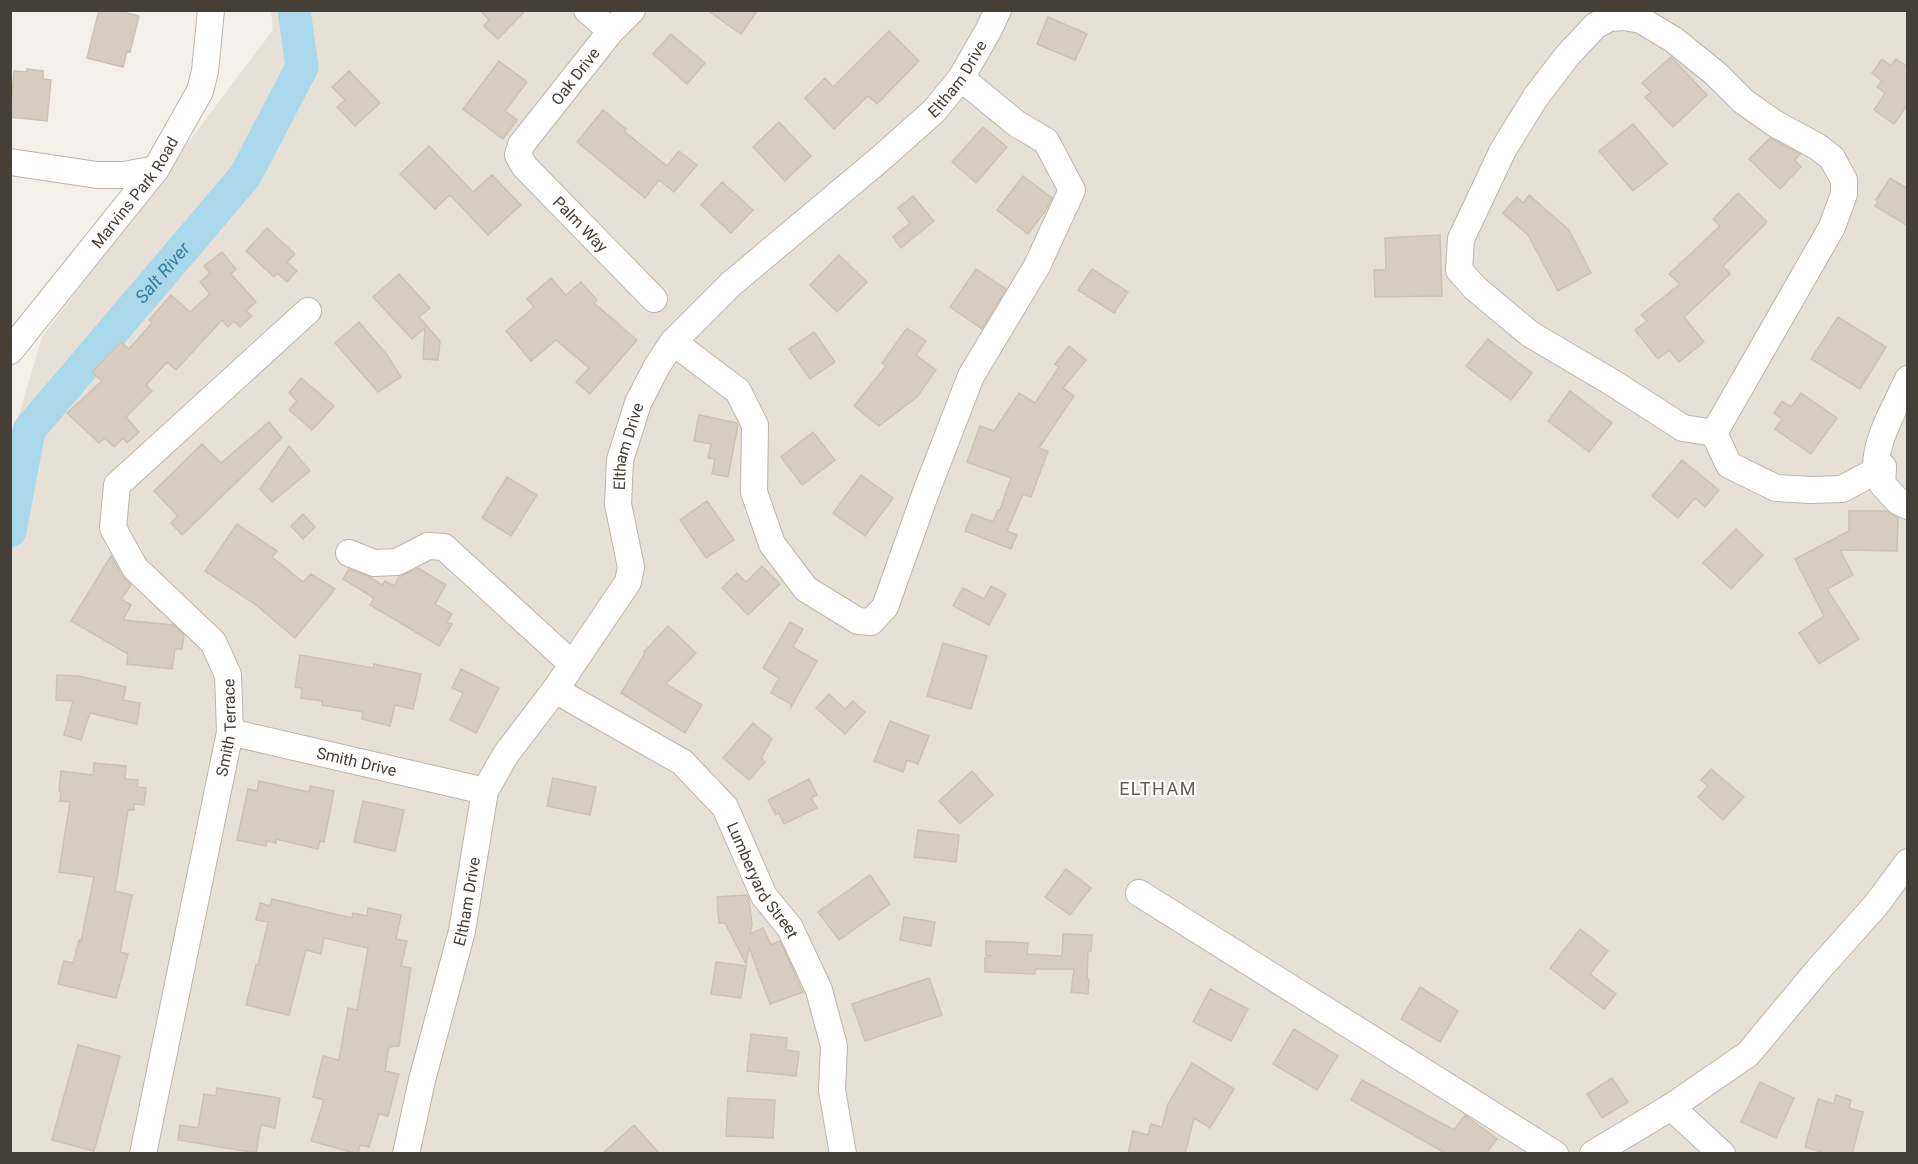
<svg xmlns="http://www.w3.org/2000/svg" width="1918" height="1164" viewBox="0 0 1918 1164" font-family="Roboto,sans-serif">
  <style>
    .residential { fill: #e7e0d7 }
    .lines { fill: none; stroke-linecap: round; stroke-linejoin: round }
    .river { stroke: #aad8eb; stroke-width: 33 }
    .building { fill: #d7ccc2; stroke: #cec0b3; stroke-width: 1.5 }
    .minor-casing { stroke: #beb5ac; stroke-width: 28 }
    .minor { stroke: #fff; stroke-width: 26 }
    .labels { text-anchor: middle; stroke-width: 4.5; stroke-linejoin: round; paint-order: stroke }
    .street-label { font-size: 16px; fill: #463f38; stroke: #fff }
    .water-label { font-size: 18px; font-style: italic; fill: #357c9b; stroke: #fff }
    .neighbourhood-label { font-size: 18px; letter-spacing: 1.5px; fill: #685b50; stroke: #fff }
  </style>
  <rect width="100%" height="100%" fill="#f3efe9"/>
  <path class="residential" d="M271,11H1907V1153H11L10,445L42,337L273,30Z"/>
  <g class="lines">
    <path class="river" id="s1" d="M10,531L29,430L245,176L302,67L294,10"/>
  </g>
  <path class="building" d="M99,10H115L139,16L130,52L127,51L123,67L87,58Z
    M480,10H526L498,39L484,26L489,20Z
    M707,10H758L741,34Z
    M1048,17L1087,34L1075,60L1037,44Z
    M889,31L919,61L877,104L868,96L834,129L805,98L825,78L833,87Z
    M671,34L705,63L687,84L653,54Z
    M1671,57L1707,95L1673,127L1645,97L1651,92L1642,83Z
    M1882,59L1891,66L1896,59L1908,67V104L1894,124L1874,110L1885,93L1877,87L1882,81L1872,73Z
    M499,61L527,82L505,111L517,120L503,139L463,109Z
    M27,69L43,71V79L51,80L47,121L10,117L14,71L27,72Z
    M349,71L380,103L355,126L337,107L345,100L332,87Z
    M603,110L626,129L624,131L667,166L679,151L697,165L674,192L659,180L645,198L577,142Z
    M779,122L811,156L785,181L753,147Z
    M1633,124L1667,164L1633,191L1599,151Z
    M983,127L1007,147L976,183L952,162Z
    M1770,138L1800,154L1795,160L1801,167L1780,189L1749,159Z
    M429,146L473,192L492,175L521,205L488,235L450,195L435,209L400,174Z
    M1023,176L1052,198L1046,210L1028,234L997,210Z
    M1890,178L1908,189V226L1875,206L1878,202L1876,200Z
    M722,182L753,210L731,233L701,205Z
    M1738,193L1767,222L1723,266L1730,274L1684,317L1704,342L1679,362L1669,350L1658,359L1635,330L1647,321L1641,315L1680,284L1669,274L1720,226L1713,219Z
    M1529,195L1569,230L1591,273L1558,291L1528,235L1503,213L1517,197L1523,203Z
    M913,196L934,221L901,248L893,237L910,223L898,208Z
    M267,228L295,254L287,262L297,271L287,282L277,273L274,277L246,251Z
    M1440,235L1442,296L1375,297L1374,270H1386L1385,238Z
    M222,252L236,269L231,274L256,302L246,311L252,316L240,327L234,321L228,327L222,320L176,370L167,362L146,385L152,391L126,417L139,432L127,443L123,438L114,447L105,438L99,443L67,413L102,381L92,372L121,342L129,349L152,323L149,320L171,295L190,312L210,294L200,282L210,273L204,266Z
    M839,255L867,282L837,312L810,285Z
    M976,269L1006,289L982,329L950,307Z
    M1092,269L1128,292L1114,313L1078,290Z
    M399,274L430,308L419,317L440,341L438,360L423,359L425,328L412,339L373,297Z
    M551,278L566,295L581,282L597,300L594,303L637,340L590,394L576,382L589,368L556,340L531,361L506,331L534,307L527,299Z
    M1838,317L1886,347L1860,389L1811,359Z
    M359,322L387,355L401,377L378,392L335,343Z
    M907,328L926,341L916,355L936,370L917,397L879,426L854,406L886,366L882,363Z
    M814,332L835,362L810,379L789,349Z
    M1488,339L1532,373L1511,400L1466,366Z
    M1069,346L1086,360L1063,388L1074,396L1039,448L1048,451L1031,497L1023,494L1007,531L1017,535L1011,549L965,531L972,514L993,522L998,510H1000L1011,478L967,462L980,426L994,431L1019,393L1035,403L1059,367L1055,364Z
    M301,378L334,406L312,430L289,410L297,401L289,393Z
    M1570,391L1612,423L1589,452L1548,421Z
    M1801,393L1837,418L1811,454L1775,429L1782,419L1774,413L1782,401L1791,407Z
    M699,415L737,423L738,425L728,477L712,474L715,459L708,458L711,444L694,441Z
    M269,422L282,438L182,535L171,523L178,516L154,491L202,444L221,463Z
    M813,432L835,460L802,485L781,457Z
    M289,446L310,471L272,502L260,489Z
    M1682,460L1719,490L1705,507L1695,498L1678,518L1652,496Z
    M861,475L893,498L865,536L833,513Z
    M507,477L537,495L511,536L482,518Z
    M707,501L734,540L706,558L680,520Z
    M1849,511H1887L1898,518L1897,551L1840,550L1853,575L1827,589L1859,639L1819,664L1799,633L1824,616L1795,559L1849,531Z
    M303,514L315,527L303,539L291,526Z
    M237,524L277,551L272,557L303,582L311,574L335,589L295,638L256,605L205,571Z
    M1736,529L1763,555L1731,589L1703,563Z
    M111,556L122,576L131,585L121,599L131,605L123,620L174,625L184,635L182,649H175L172,669L127,664L128,654L71,621Z
    M762,566L780,584L748,615L722,588L737,573L746,582Z
    M418,568L446,585L435,604L452,614L447,622L452,624L439,646L370,605L374,598L343,579L349,569L370,577L382,585L385,581L394,586L399,577Z
    M991,586L1006,594L989,625L953,606L963,588L984,599Z
    M790,622L803,629L793,647L817,661L791,707V704L771,693L779,678L763,668Z
    M668,626L696,653L666,684L702,705L685,733L621,693L645,653L644,652Z
    M943,643L987,656L971,709L927,696Z
    M300,655L373,668L374,664L421,674L413,709L395,705L390,726L362,719L363,712L322,705V701L301,698L302,688L295,687Z
    M461,669L499,688L476,733L450,720L463,693L452,688Z
    M57,675L79,676L126,687L123,700L140,703L137,724L90,713L81,740L64,735L73,701L56,700Z
    M829,694L845,709L853,701L865,712L845,734L816,708Z
    M890,721L929,736L918,764L907,760L903,772L874,761Z
    M753,723L772,739L761,758L765,762L749,780L723,758Z
    M94,763L126,766L125,779L138,780L137,787L146,788L144,805L134,804V810H128L115,891L132,895L120,952L128,954L116,998L58,984L64,961L73,963L79,940L81,941L94,877L59,872L70,802L60,801L61,792L59,791L61,771L93,775Z
    M1711,769L1744,797L1723,820L1698,797L1708,786L1701,780Z
    M972,771L993,795L960,824L939,801Z
    M553,778L596,787L590,815L547,806Z
    M809,779L817,795L811,798L817,808L784,824L779,813L776,815L768,800Z
    M259,781L309,792L310,786L334,791L324,842L320,841L318,849L276,839V843L267,841L266,846L237,840L248,789L257,791Z
    M363,801L404,810L395,851L354,842Z
    M918,830L959,835L956,862L914,857Z
    M1066,869L1091,888L1070,915L1045,897Z
    M870,875L890,904L839,940L818,912Z
    M747,895L749,900L752,925L750,934L763,928L771,945L780,941L803,992L770,1004L749,947L746,964L725,923H719L717,897Z
    M272,899L352,918L353,913L367,916L368,908L401,915L396,939L407,941L401,966L411,968L399,1046L389,1047L385,1071L399,1074L388,1116L379,1114L369,1147L360,1145L358,1154L311,1141L324,1100L313,1097L323,1056L339,1060L348,1008L357,1010L368,948L324,938L321,954L306,950L289,1015L246,1005L256,965H258L268,922L256,920L260,903L270,906Z
    M904,917L935,922L931,946L900,940Z
    M1580,929L1608,951L1590,974L1616,994L1604,1009L1550,968Z
    M1063,934L1092,935L1091,951H1088L1087,979H1089L1088,994L1071,992L1074,969H1035V974L985,972V958L992,956L986,955V941L1028,943L1027,954L1062,956Z
    M716,962L746,966L741,998L711,994Z
    M929,978L942,1015L865,1041L852,1004Z
    M1420,987L1458,1011L1440,1042L1401,1019Z
    M1210,989L1248,1009L1231,1041L1193,1022Z
    M1294,1029L1338,1056L1317,1090L1273,1064Z
    M751,1034L787,1038L786,1050L799,1052L796,1076L747,1071Z
    M78,1045L120,1056L94,1151L52,1140Z
    M1192,1063L1234,1089L1210,1128L1194,1118L1185,1154H1128L1133,1131L1148,1135L1151,1124L1162,1127L1168,1104Z
    M1612,1078L1628,1102L1602,1118L1587,1094Z
    M1362,1080L1454,1130L1465,1115L1497,1139L1486,1154H1447L1351,1100Z
    M1760,1082L1794,1098L1776,1138L1741,1122Z
    M217,1088L280,1098L275,1128L261,1125L256,1153L178,1140L180,1125L198,1128L204,1094L216,1096Z
    M1836,1095L1851,1100L1849,1108L1863,1112L1852,1154H1828L1805,1147L1818,1099L1834,1104Z
    M728,1098L775,1100L773,1138L726,1136Z
    M634,1125L660,1154H602Z"/>
  <g class="lines">
    <defs>
      <g id="minor">
        <path d="M587,10L611,31"/>
        <path id="s2" d="M632,10L611,31L521,145L518,155L525,167L654,299"/>
        <path d="M10,162L97,175H124L156,169"/>
        <path d="M673,342L738,391L755,425L754,492L772,544L806,589L858,621L871,622L885,607L926,492L971,376L1037,266L1072,190L1046,141L1017,124L961,78"/>
        <path id="s3" d="M10,351L156,169L200,91L205,71L211,10"/>
        <path d="M1908,379C1896,406 1877,436 1876,465L1883,467L1882,484L1898,501L1908,506"/>
        <path d="M1714,433L1832,227L1844,194V180L1832,158L1818,147L1774,123L1743,101L1716,74L1674,40L1641,20L1624,17L1609,18L1595,26L1567,56L1535,98L1503,150L1461,239L1459,270L1475,288L1530,334L1613,383L1683,428L1714,433L1729,465L1776,488L1811,490L1842,489L1883,467"/>
        <path d="M349,553L374,563L397,562L428,546L444,547L572,664"/>
        <path id="s4" d="M555,690L682,762L725,807L764,896L790,928L819,990L834,1046L832,1090L843,1154"/>
        <path id="s5" d="M230,732L485,791"/>
        <path d="M1139,893L1555,1154"/>
        <path d="M1671,1107L1722,1154"/>
        <path id="s6" d="M143,1154L230,732L228,675L213,642L135,568L113,528L117,485L308,311"/>
        <path id="s7" d="M406,1154L422,1080L462,931L485,791L506,754L555,690L628,582L631,567L618,504L620,460L638,403L657,366L673,342L731,284L880,159L934,111L961,78L988,31L998,10"/>
        <path d="M1593,1154L1671,1107L1748,1054L1818,970L1876,905L1908,862"/>
      </g>
    </defs>
    <use href="#minor" class="minor-casing"/>
    <use href="#minor" class="minor"/>
  </g>
  <g class="labels">
    <g class="street-label">
      <text transform="translate(575 76) rotate(-52)" y="6">Oak Drive</text>
      <text dy="6" stroke="none"><textPath href="#s7" startOffset="1268">Eltham Drive</textPath></text>
      <text dy="6" stroke="none"><textPath href="#s3" startOffset="202">Marvins Park Road</textPath></text>
      <text dy="6" stroke="none"><textPath href="#s2" startOffset="279">Palm Way</textPath></text>
      <text dy="6" stroke="none"><textPath href="#s7" startOffset="764">Eltham Drive</textPath></text>
      <text dy="6" stroke="none"><textPath href="#s6" startOffset="435">Smith Terrace</textPath></text>
      <text dy="6" stroke="none"><textPath href="#s5" startOffset="130">Smith Drive</textPath></text>
      <text dy="6" stroke="none"><textPath href="#s4" startOffset="291">Lumberyard Street</textPath></text>
      <text dy="6" stroke="none"><textPath href="#s7" startOffset="260">Eltham Drive</textPath></text>
    </g>
    <g class="water-label">
      <text dy="6" stroke="none"><textPath href="#s1" startOffset="309">Salt River</textPath></text>
    </g>
    <g class="neighbourhood-label">
      <text x="1158" y="795">ELTHAM</text>
    </g>
  </g>
  <rect width="1918" height="1164" fill="none" stroke="#463f38" stroke-width="24"/>
</svg>
